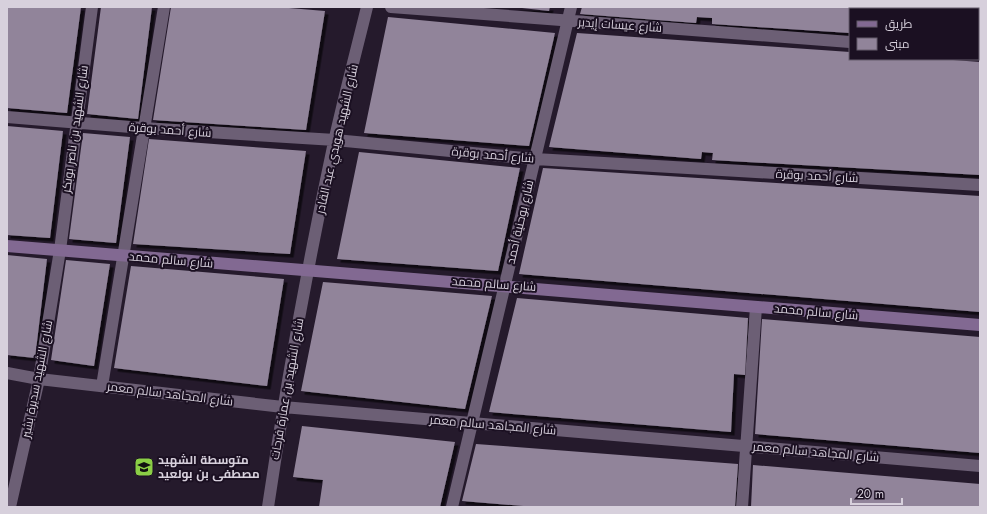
<svg xmlns="http://www.w3.org/2000/svg" width="987" height="514" viewBox="0 0 987 514" font-family="Jost,Cairo,sans-serif">
  <style>
    .building { fill: #91849a; filter: url(#shadow) }
    .lines { fill: none; stroke-linecap: round; stroke-linejoin: round }
    .street { stroke: #6c5f75; stroke-width: 12 }
    .secondary { stroke: #826992; stroke-width: 12 }
    .labels { text-anchor: middle; stroke-width: 4; stroke-linejoin: round; paint-order: stroke }
    .street-label { font-size: 12px; fill: #d7d0dc; stroke: #1b1022 }
    .poi-label { font-size: 12px; font-weight: bold; fill: #d7d0dc; stroke: #1b1022; text-anchor: start }
  </style>
  <defs>
    <filter id="shadow"><feDropShadow dx="3.5" dy="3.5" stdDeviation="0" flood-color="#0009"/></filter>
  </defs>
  <rect width="100%" height="100%" fill="#251a2c"/>
  <path class="building" d="M7,7H81L67,113L7,108Z
    M101,7H152L138,119L87,114Z
    M171,7H277L325,11L306,130L153,120Z
    M513,7H550L549,11Z
    M582,7H980V41H978V9H850V33L712,24V18L697,17L696,23L580,14Z
    M388,17L555,33L529,146L364,133Z
    M577,33L850,52V59H940L980,62V175L712,160L713,153L702,152L701,159L549,147Z
    M7,126L63,131L50,238L7,235Z
    M83,133L130,137L116,243L69,239Z
    M149,139L306,151L290,254L133,244Z
    M359,152L520,168L498,271L337,259Z
    M543,168L980,196V312L519,274Z
    M7,255L47,259L35,358L7,355Z
    M66,260L110,264L94,366L51,360Z
    M131,266L284,279L267,386L114,368Z
    M323,282L492,296L465,409L301,391Z
    M517,298L748,318L745,375L734,374L731,432L489,412Z
    M762,319L980,337V453L755,434Z
    M302,426L455,442L440,507H319L323,480L293,477Z
    M476,444L738,464L735,507H535L462,501Z
    M753,465L980,484V507H751Z"/>
  <g class="lines">
    <path class="street" d="M391,7L850,42
      M978,51H980
      M7,117L143,128L335,140L535,159L980,185
      M7,373L39,379L283,407L980,466
      M102,386L164,7
      M10,507L39,379L60,250L92,7
      M268,507C286,385 308,263 334,142C344,97 356,52 367,7
      M452,507L571,7
      M742,507L756,307"/>
    <path class="secondary" d="M7,246C331,273 656,298 980,325"/>
  </g>
  <defs>
    <symbol id="school-square" viewBox="-11 -11 22 22"><rect x="-9" y="-9" width="18" height="18" rx="4" fill="#8bce46" stroke="#1b1022"/><path d="M0-5L7-2L0 1L-7-2ZM-4 1L0 2.5L4 1V4Q0 6-4 4Z" fill="#111"/></symbol>
  </defs>
  <g fill-rule="evenodd">
    <use href="#school-square" x="133" y="456" width="22" height="22"/>
  </g>
  <g class="labels">
    <g class="street-label">
      <text transform="translate(620 25) rotate(4)" y="4">شارع عيسات إيدير</text>
      <text transform="translate(75 129) rotate(-82)" y="4">شارع الشهيد بن ناصر بوبكر</text>
      <text transform="translate(170 130) rotate(4)" y="4">شارع أحمد بوقرة</text>
      <text transform="translate(337 139) rotate(-77)" y="4">شارع الشهيد هويدي عبد القادر</text>
      <text transform="translate(493 155) rotate(5)" y="4">شارع أحمد بوقرة</text>
      <text transform="translate(817 176) rotate(3)" y="4">شارع أحمد بوقرة</text>
      <text transform="translate(520 222) rotate(-77)" y="4">شارع بوحنية أحمد</text>
      <text transform="translate(171 260) rotate(5)" y="4">شارع سالم محمد</text>
      <text transform="translate(494 284) rotate(4)" y="4">شارع سالم محمد</text>
      <text transform="translate(816 312) rotate(5)" y="4">شارع سالم محمد</text>
      <text transform="translate(37 379) rotate(-79)" y="4">شارع الشهيد سديرة بشير</text>
      <text transform="translate(287 389) rotate(-80)" y="4">شارع الشهيد بن عمارة فرحات</text>
      <text transform="translate(170 394) rotate(7)" y="4">شارع المجاهد سالم معمر</text>
      <text transform="translate(493 425) rotate(5)" y="4">شارع المجاهد سالم معمر</text>
      <text transform="translate(816 452) rotate(5)" y="4">شارع المجاهد سالم معمر</text>
    </g>
    <g class="poi-label">
      <text x="158" y="464">متوسطة الشهيد<tspan x="158" dy="14">مصطفى بن بولعيد</tspan></text>
    </g>
  </g>
  <rect width="987" height="514" fill="none" stroke="#d7d0dc" stroke-width="16"/>
  <rect x="849" y="8" width="130" height="52" fill="#1b1022" stroke="#665d6c"/>
  <rect x="857" y="21" width="20" height="6" fill="#826992" stroke="#665d6c"/>
  <text x="885" y="28" font-size="12" fill="#d7d0dc">طريق</text>
  <rect x="857" y="38" width="20" height="12" fill="#91849a" stroke="#665d6c"/>
  <text x="885" y="48" font-size="12" fill="#d7d0dc">مبنى</text>
  <path d="M851 498v6h51v-6" fill="none" stroke="#d7d0dc" stroke-width="2"/>
  <text x="857" y="498" font-size="12" fill="#d7d0dc" stroke="#1b1022" stroke-width="3" paint-order="stroke">20 m</text>
</svg>
